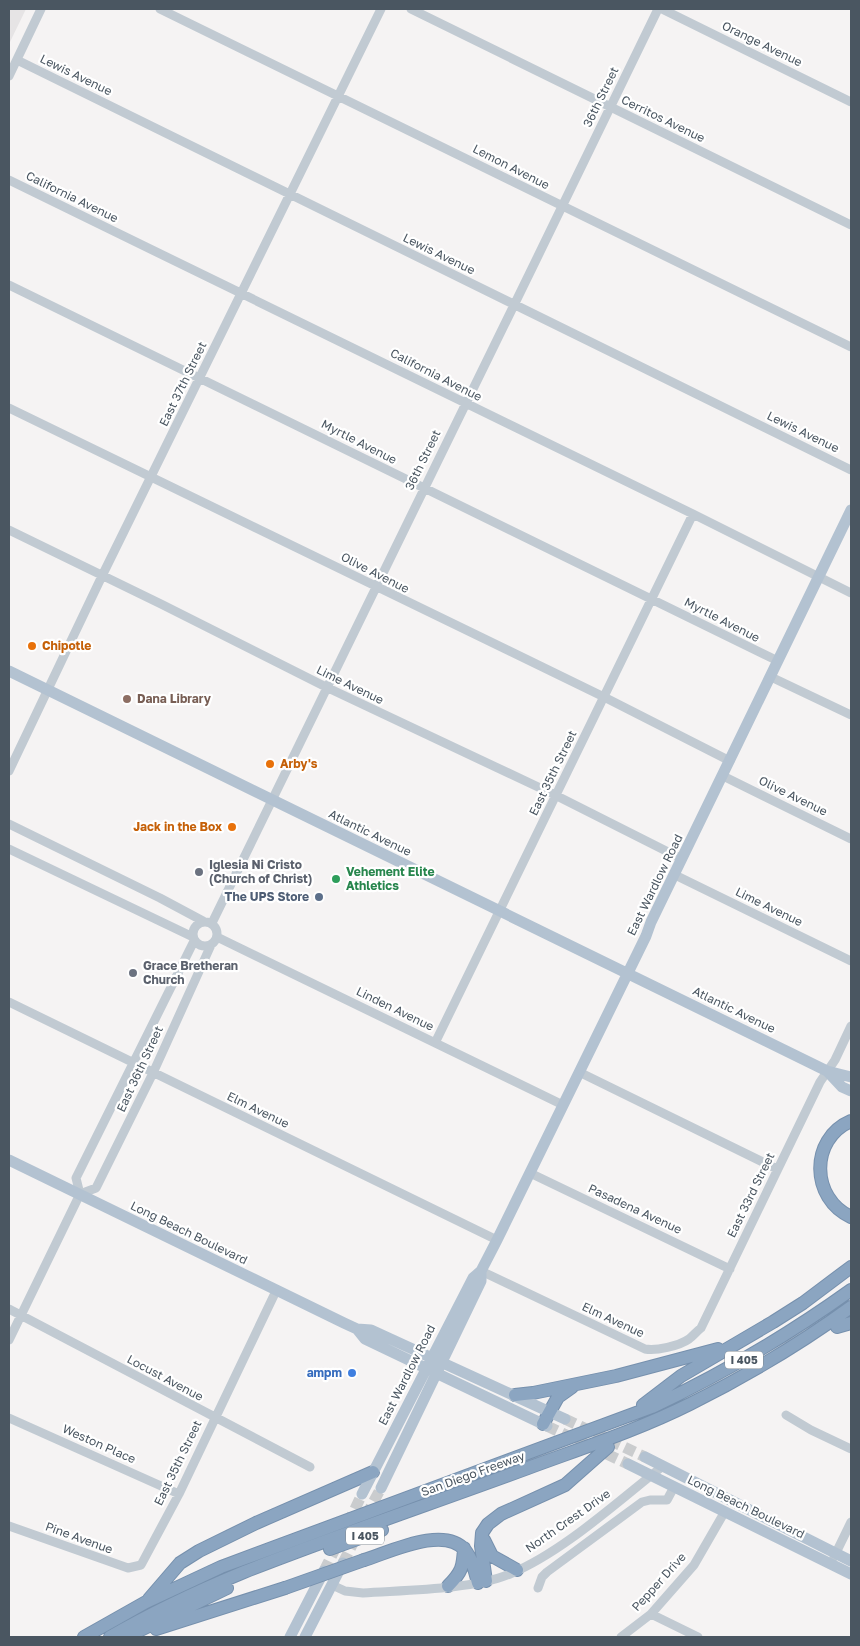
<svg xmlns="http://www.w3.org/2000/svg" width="860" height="1646" viewBox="0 0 860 1646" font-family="'Golos Text',sans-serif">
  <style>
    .education { fill: #e6e4e5 }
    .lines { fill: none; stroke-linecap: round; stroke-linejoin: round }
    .major-tunnel { stroke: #caccce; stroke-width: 11; stroke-dasharray: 11 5.5; stroke-linecap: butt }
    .highway-casing { stroke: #7690ad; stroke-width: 14 }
    .minor { stroke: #c1cad2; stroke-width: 9 }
    .major { stroke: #b3c2d1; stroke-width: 11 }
    .highway { stroke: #8ba5c1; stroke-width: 12 }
    .highway-bridge-casing { stroke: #7690ad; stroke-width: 14; stroke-linecap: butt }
    .highway-bridge { stroke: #8ba5c1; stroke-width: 12 }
    .food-dot { fill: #e8710a; stroke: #fff; stroke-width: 2 }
    .education-dot { fill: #8d6e63; stroke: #fff; stroke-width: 2 }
    .worship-dot { fill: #6b7280; stroke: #fff; stroke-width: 2 }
    .leisure-dot { fill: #2e9e5b; stroke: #fff; stroke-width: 2 }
    .service-dot { fill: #5c6f8a; stroke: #fff; stroke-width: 2 }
    .shop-dot { fill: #3f7fe0; stroke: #fff; stroke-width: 2 }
    .labels { text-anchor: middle; stroke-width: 4.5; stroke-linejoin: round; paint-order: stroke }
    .shield { fill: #fff; stroke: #808990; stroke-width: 1 }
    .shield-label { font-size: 11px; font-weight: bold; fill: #4a5661 }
    .street-label { font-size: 12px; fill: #4a5661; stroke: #fff }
    .food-label { font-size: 12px; font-weight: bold; fill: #c56008; stroke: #fff; text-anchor: start }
    .education-label { font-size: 12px; font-weight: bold; fill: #785e54; stroke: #fff; text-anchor: start }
    .worship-label { font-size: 12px; font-weight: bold; fill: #5b616d; stroke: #fff; text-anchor: start }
    .leisure-label { font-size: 12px; font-weight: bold; fill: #27864d; stroke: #fff; text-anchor: start }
    .service-label { font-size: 12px; font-weight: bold; fill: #4e5e75; stroke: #fff; text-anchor: end }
    .shop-label { font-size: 12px; font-weight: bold; fill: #366cbe; stroke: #fff; text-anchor: end }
  </style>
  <rect width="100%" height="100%" fill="#f5f3f3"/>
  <path class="education" d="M9,9H26L9,44Z"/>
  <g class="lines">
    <path class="major-tunnel" d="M565,1419L645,1457
      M547,1426L628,1464
      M366,1516L381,1488
      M348,1524L362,1494
      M343,1563L357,1535
      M324,1571L338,1543"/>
    <defs>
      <path id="highway" d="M851,1121C809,1139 811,1199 851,1217
        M837,1327L851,1323
        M515,1395L533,1393L616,1376L718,1349
        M643,1405L681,1376L773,1322L803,1303L851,1267
        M543,1424L558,1397L572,1387
        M484,1540L492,1556L517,1570
        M330,1549L382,1530
        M364,1560C390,1552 444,1525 465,1550C472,1559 475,1571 478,1583
        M486,1581L481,1546L482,1533L488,1524L501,1514L565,1485L608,1447
        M448,1586C462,1572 463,1567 464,1548
        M149,1599L180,1563L199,1551L256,1523L373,1472
        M156,1629L285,1588
        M84,1637L146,1602L221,1567L652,1407C724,1373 787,1336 851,1290
        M110,1637C153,1612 198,1591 244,1572C338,1535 433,1503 528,1468C582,1448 638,1430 690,1404C746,1376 800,1344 851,1307
        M126,1637L227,1588"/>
    </defs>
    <use href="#highway" class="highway-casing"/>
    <path class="minor" d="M160,9L851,347
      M411,9L851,225
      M662,9L851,102
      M17,60L851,470
      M9,76L41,9
      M9,180L693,514L851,593
      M9,285L778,661
      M9,408L604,697L730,761
      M9,530L161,604L326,687L555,795L682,859
      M771,677L851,715
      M9,771L102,576L381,9
      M723,776L851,839
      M9,824L160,898L203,921
      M9,849L193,937
      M675,875L851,961
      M193 934a12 12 0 1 1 24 0a12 12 0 1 1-24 0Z
      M212,923L538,256L658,9
      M217,937L563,1105
      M9,1002L497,1240
      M435,1043L693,514
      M579,1072L777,1169
      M530,1173L730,1269
      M80,1194L96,1188L153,1073L211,945
      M481,1271L645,1349C656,1351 679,1346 689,1339C693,1336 697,1331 701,1328L820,1082L835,1060L851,1026
      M9,1309L310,1467
      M9,1340L80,1194L76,1178L194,941
      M786,1415L811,1430L851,1449
      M9,1418L179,1494
      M9,1526L128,1568L141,1565L179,1494L276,1291
      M834,1557L851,1522
      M332,1585L345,1591L363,1593C407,1590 471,1590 510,1574C563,1552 617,1502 663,1466
      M538,1588L542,1577L547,1572L642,1502L650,1500H667L674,1487
      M651,1614L698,1637
      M621,1637L651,1614L694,1565L724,1513"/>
    <path class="major" d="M9,671L827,1071L851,1077
      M827,1071L842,1087L851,1091
      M9,1160L344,1323L357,1329L371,1330L565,1419
      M357,1329L365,1339L547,1426
      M645,1457L851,1561
      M628,1464L851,1574
      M381,1488L481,1281V1271
      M362,1494L473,1278L481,1271L497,1240L646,936L651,922L851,510
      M290,1637L324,1571
      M305,1637L343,1563"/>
    <use href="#highway" class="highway"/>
    <defs>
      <path id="highway-bridge" d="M285,1588L364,1560"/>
    </defs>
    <use href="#highway-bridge" class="highway-bridge-casing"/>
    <use href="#highway-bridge" class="highway-bridge"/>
  </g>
  <g class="food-dot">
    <circle cx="32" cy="646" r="5"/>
    <circle cx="270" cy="764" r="5"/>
    <circle cx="232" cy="827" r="5"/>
  </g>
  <circle class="education-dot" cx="127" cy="699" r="5"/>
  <g class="worship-dot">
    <circle cx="199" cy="872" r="5"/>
    <circle cx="133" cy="973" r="5"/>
  </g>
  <circle class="leisure-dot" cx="336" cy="879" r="5"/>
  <circle class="service-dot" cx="319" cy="897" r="5"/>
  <circle class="shop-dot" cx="352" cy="1373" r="5"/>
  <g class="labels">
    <g class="shield">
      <rect x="725" y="1351.5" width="38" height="17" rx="4"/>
      <rect x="346" y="1527.5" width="38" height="17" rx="4"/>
    </g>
    <g class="shield-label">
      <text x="744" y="1364">I 405</text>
      <text x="365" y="1540">I 405</text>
    </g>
    <g class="street-label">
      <text transform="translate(762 44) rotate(26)" y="4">Orange Avenue</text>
      <text transform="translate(76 75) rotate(26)" y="4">Lewis Avenue</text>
      <text transform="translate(601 97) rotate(-64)" y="4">36th Street</text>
      <text transform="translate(663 119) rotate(26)" y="4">Cerritos Avenue</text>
      <text transform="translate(511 167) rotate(27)" y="4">Lemon Avenue</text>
      <text transform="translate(72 197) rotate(26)" y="4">California Avenue</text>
      <text transform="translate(439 254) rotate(26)" y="4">Lewis Avenue</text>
      <text transform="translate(436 375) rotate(27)" y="4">California Avenue</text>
      <text transform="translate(183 384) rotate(-64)" y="4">East 37th Street</text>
      <text transform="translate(803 432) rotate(26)" y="4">Lewis Avenue</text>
      <text transform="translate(359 442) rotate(27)" y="4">Myrtle Avenue</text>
      <text transform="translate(423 460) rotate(-64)" y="4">36th Street</text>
      <text transform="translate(375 573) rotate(27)" y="4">Olive Avenue</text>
      <text transform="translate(722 620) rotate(27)" y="4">Myrtle Avenue</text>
      <text transform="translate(350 685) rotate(26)" y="4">Lime Avenue</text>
      <text transform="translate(553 773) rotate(-64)" y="4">East 35th Street</text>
      <text transform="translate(793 796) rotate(26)" y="4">Olive Avenue</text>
      <text transform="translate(370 833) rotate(26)" y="4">Atlantic Avenue</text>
      <text transform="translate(655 885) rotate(-64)" y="4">East Wardlow Road</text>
      <text transform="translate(769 907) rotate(26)" y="4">Lime Avenue</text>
      <text transform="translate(395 1009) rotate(26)" y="4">Linden Avenue</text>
      <text transform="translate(734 1010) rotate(26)" y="4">Atlantic Avenue</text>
      <text transform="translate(140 1069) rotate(-65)" y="4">East 36th Street</text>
      <text transform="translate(258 1110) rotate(26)" y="4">Elm Avenue</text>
      <text transform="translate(751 1195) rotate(-64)" y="4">East 33rd Street</text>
      <text transform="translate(635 1209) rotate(25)" y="4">Pasadena Avenue</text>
      <text transform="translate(189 1233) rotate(26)" y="4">Long Beach Boulevard</text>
      <text transform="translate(613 1320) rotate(25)" y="4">Elm Avenue</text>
      <text transform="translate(407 1375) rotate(-63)" y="4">East Wardlow Road</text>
      <text transform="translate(165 1378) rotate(28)" y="4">Locust Avenue</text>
      <text transform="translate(99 1444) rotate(24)" y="4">Weston Place</text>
      <text transform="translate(178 1463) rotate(-64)" y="4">East 35th Street</text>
      <text transform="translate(473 1474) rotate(-20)" y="4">San Diego Freeway</text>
      <text transform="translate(746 1507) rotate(26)" y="4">Long Beach Boulevard</text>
      <text transform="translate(568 1521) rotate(-35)" y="4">North Crest Drive</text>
      <text transform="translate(79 1538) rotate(20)" y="4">Pine Avenue</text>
      <text transform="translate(659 1582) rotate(-48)" y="4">Pepper Drive</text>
    </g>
    <g class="food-label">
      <text x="42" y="650">Chipotle</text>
      <text x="280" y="768">Arby's</text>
      <text x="222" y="831" text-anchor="end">Jack in the Box</text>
    </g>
    <g class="education-label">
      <text x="137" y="703">Dana Library</text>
    </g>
    <g class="worship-label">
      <text x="209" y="869">Iglesia Ni Cristo<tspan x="209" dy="14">(Church of Christ)</tspan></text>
      <text x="143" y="970">Grace Bretheran<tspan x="143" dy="14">Church</tspan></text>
    </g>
    <g class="leisure-label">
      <text x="346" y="876">Vehement Elite<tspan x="346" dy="14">Athletics</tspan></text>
    </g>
    <g class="service-label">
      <text x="309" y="901">The UPS Store</text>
    </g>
    <g class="shop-label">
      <text x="342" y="1377">ampm</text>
    </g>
  </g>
  <rect width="860" height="1646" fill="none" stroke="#4a5661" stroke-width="20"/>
</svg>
